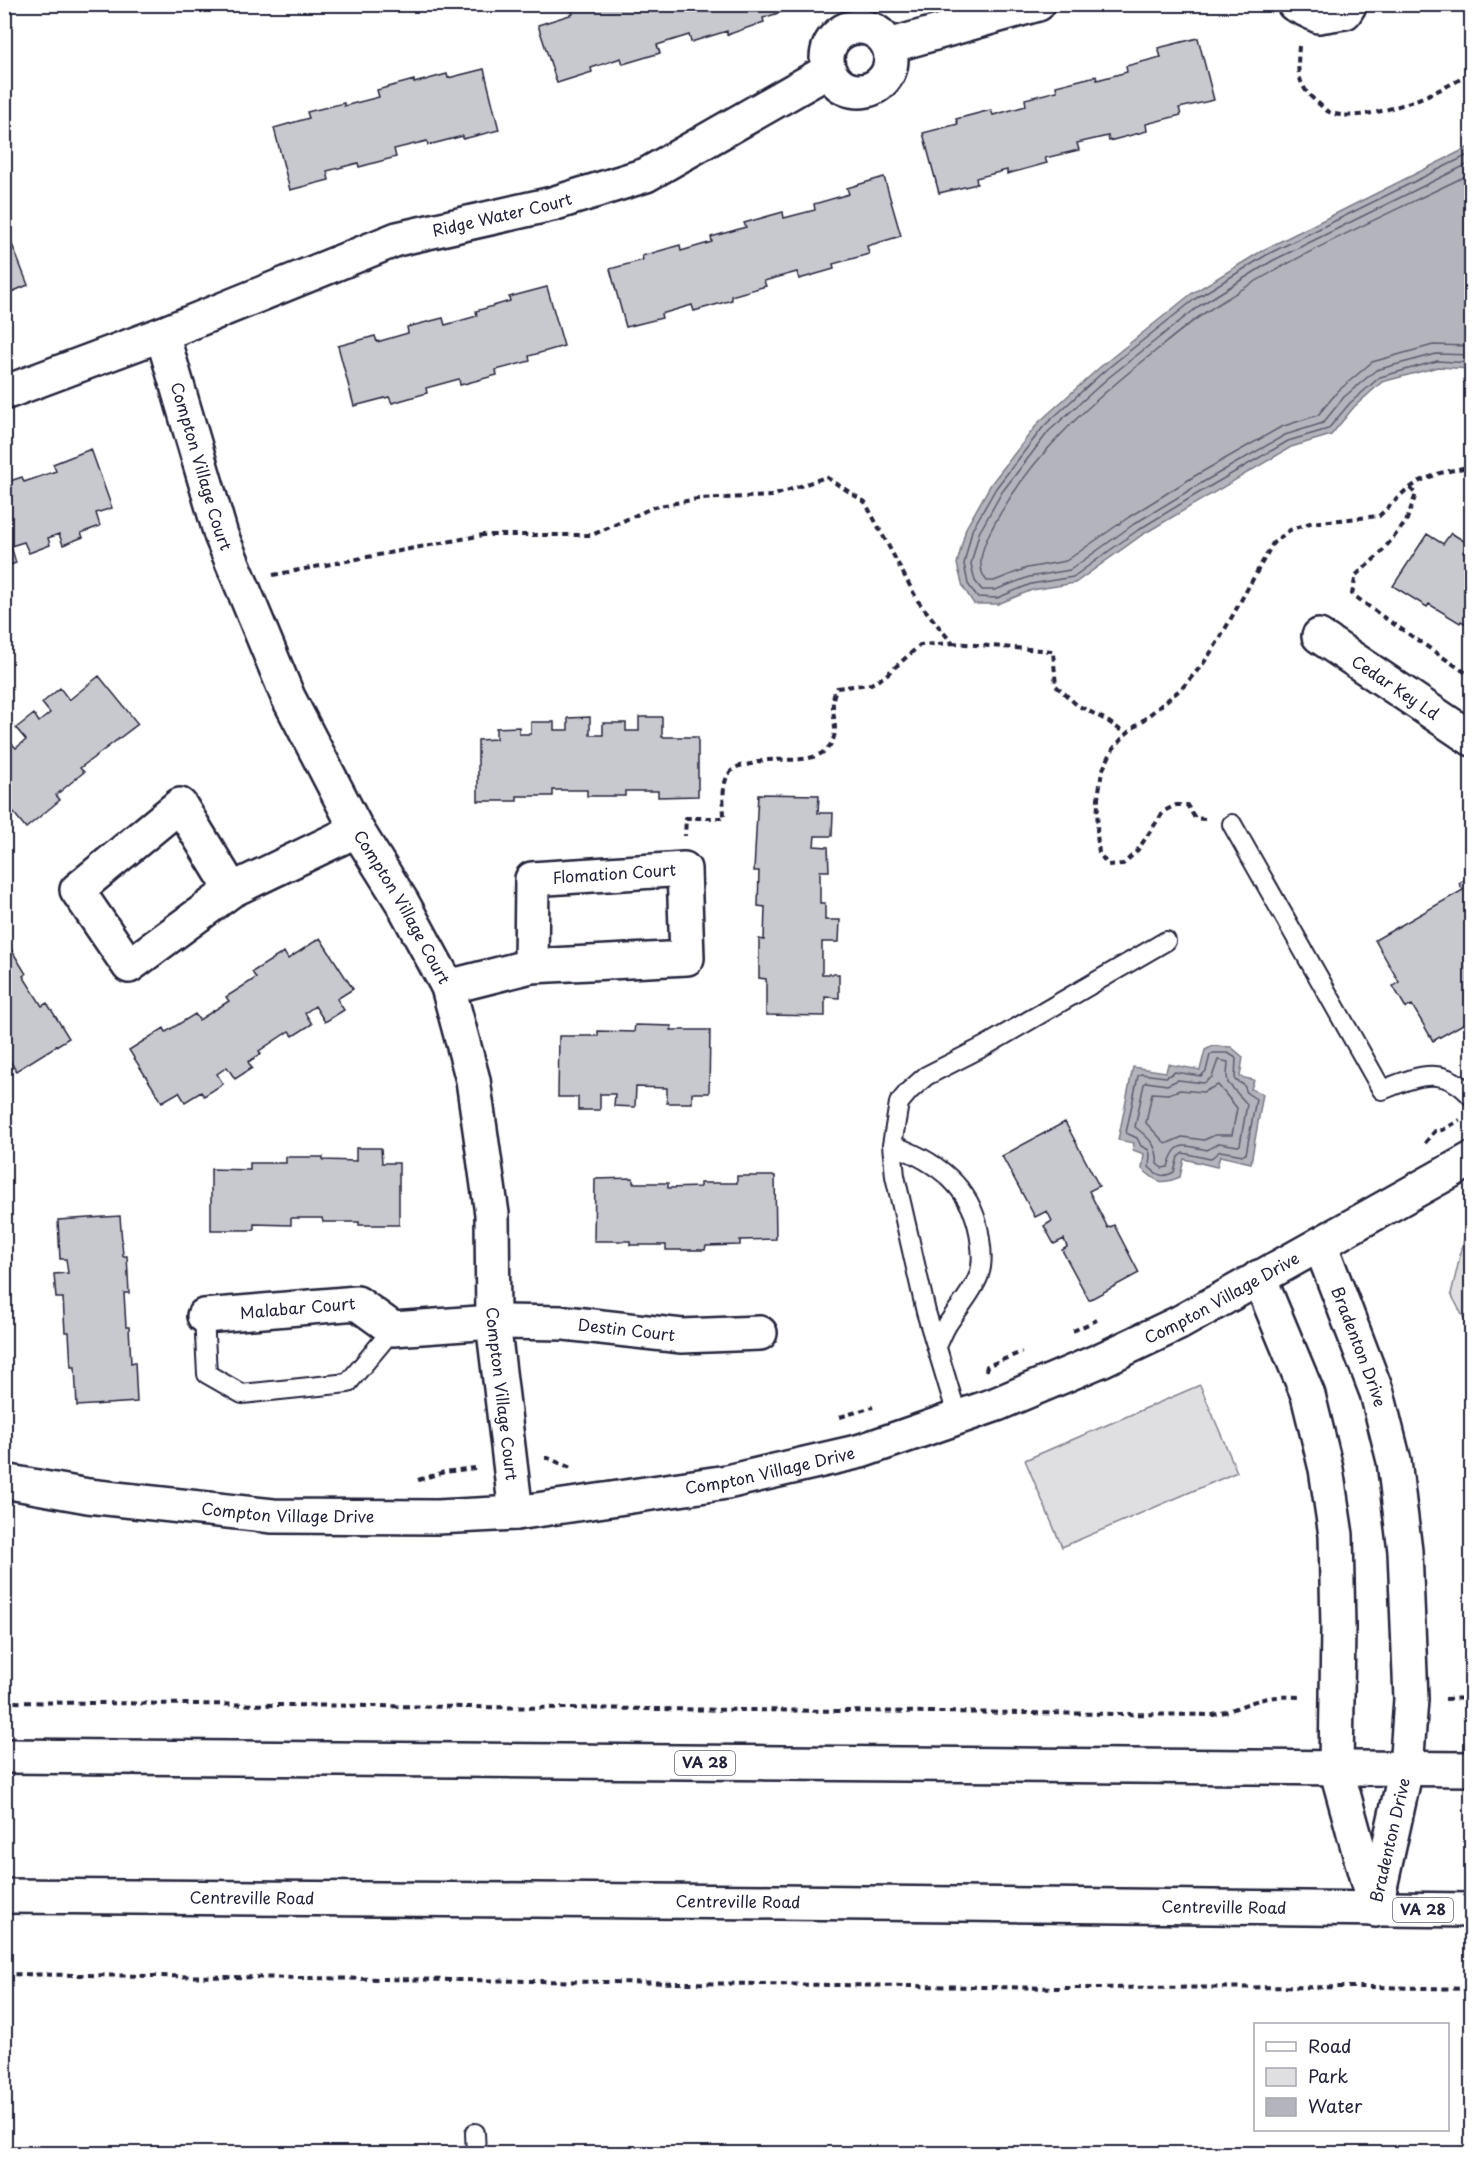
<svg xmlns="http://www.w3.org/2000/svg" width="1476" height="2158" viewBox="0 0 1476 2158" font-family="'Playpen Sans',sans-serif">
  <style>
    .green { fill: #dfdfe2; stroke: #80808e; stroke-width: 1.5 }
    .water { fill: #b4b4bc; stroke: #7a7a88; stroke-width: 1.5 }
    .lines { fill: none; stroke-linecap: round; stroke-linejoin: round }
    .shore { stroke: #5c5c6f; stroke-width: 1.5 }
    .building { fill: #c8c8cf; stroke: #22223b; stroke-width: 1.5 }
    .service-casing { stroke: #22223b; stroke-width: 22 }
    .minor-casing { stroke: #22223b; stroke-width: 38 }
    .trunk-casing { stroke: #22223b; stroke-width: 38 }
    .path { stroke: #22223b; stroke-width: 4; stroke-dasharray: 6 4.5; stroke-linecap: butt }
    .service { stroke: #fff; stroke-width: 18 }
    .minor { stroke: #fff; stroke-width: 33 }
    .trunk { stroke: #fff; stroke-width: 33 }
    .labels { text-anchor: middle; stroke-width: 4.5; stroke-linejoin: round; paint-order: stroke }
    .shield { fill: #fff; stroke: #646476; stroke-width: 1.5 }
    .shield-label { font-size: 15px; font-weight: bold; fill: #22223b }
    .street-label { font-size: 16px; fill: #22223b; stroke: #fff }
  </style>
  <rect width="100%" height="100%" fill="#fff"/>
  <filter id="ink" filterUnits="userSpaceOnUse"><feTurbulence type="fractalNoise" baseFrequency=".0167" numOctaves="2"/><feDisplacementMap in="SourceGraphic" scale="12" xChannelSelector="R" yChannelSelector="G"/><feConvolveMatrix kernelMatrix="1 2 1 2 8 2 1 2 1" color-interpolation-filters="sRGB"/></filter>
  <g filter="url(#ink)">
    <path class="green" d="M1471,1229H1472L1471,1332L1451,1294L1466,1231Z
      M1200,1385L1237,1472L1062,1547L1025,1460Z"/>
    <path class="water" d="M1471,146V369L1438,367L1382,382L1354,407L1331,435L1291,447L1142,535L1075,583L1032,590L998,604H974L963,587L957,564L966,528L991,484L1039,422L1099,368L1191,294L1265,249Z
      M1213,1046L1231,1047L1243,1057L1240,1077L1254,1080L1251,1089L1263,1094L1251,1163L1220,1156L1217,1167L1184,1159L1180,1177C1161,1185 1158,1183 1142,1169L1144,1154L1133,1150L1134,1143L1118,1140L1133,1067L1166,1072L1168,1064L1200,1070L1205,1050Z"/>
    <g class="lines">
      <path class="shore" d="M1472,153L1268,254L1195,299L1103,372L1044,426L996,488L972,530L964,564L968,584L977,597L997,598L1031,584L1073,577L1138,530L1202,491L1288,441L1328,429L1350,403L1380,377L1437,361L1472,363
        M1472,162L1272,261L1199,306L1108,378L1049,431L1002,492L979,533L971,564L975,581L982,590H995L1029,577L1070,570L1134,524L1198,485L1285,435L1323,423L1344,397L1376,370L1436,354L1472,355
        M1472,173C1382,217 1289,257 1206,312C1182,328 1160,348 1138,365C1085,408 1034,455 1000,514C990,531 971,563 987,581H994L1027,568L1066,561L1129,517L1193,477L1281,427L1318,415L1338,391L1372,362L1433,345L1472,346
        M1214,1053H1228L1236,1058L1235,1080L1244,1085L1247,1093L1256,1099L1246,1154L1243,1155L1220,1151L1210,1159L1183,1153L1178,1157L1174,1172C1163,1178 1158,1176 1149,1167L1150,1155L1149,1150L1141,1146L1137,1138L1126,1133L1138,1076L1141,1074L1166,1077L1175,1072L1201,1076L1206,1071L1210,1055Z
        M1218,1060L1228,1062L1227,1076L1228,1083L1247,1104L1240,1145L1238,1146L1219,1143L1207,1150C1183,1145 1175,1140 1168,1167L1162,1168L1157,1164C1159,1146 1148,1137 1135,1127L1144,1084L1146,1082L1167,1085L1178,1080L1204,1083L1212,1077Z
        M1218,1085L1237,1108L1232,1135H1215L1204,1140L1182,1137L1166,1144L1146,1123L1152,1093L1168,1094L1180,1090L1203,1092Z"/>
    </g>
    <path class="building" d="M583,4H796L797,7L763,18L764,22L727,35V31L691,42L689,35L657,45L660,53L623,64L621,58L591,68L592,72L557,83L538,25L573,14L571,8Z
      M1198,38L1214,100L1179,108L1181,115L1146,124L1147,131L1109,141L1108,136L1077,143L1079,150L1045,158L1047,163L1007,174V170L976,178L977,184L939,193L923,133L958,124L956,119L991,110L993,115L1026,106L1025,99L1057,91L1056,86L1096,76L1097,80L1127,72L1126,66L1161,57L1158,48Z
      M484,69L499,130L463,139V136L428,145L427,141L394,149L396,157L359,167L358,163L327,171L329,180L290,190L274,128L309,118L307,112L344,103V106L379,97L377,90L414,80V83L447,74L448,78Z
      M884,177L901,236L867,246L869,254L833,264L834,269L799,279L797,272L764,281L766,286L731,296L732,300L694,311L692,305L661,314L662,318L626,327L610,269L643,260L642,256L680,245L681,251L712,242L711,237L746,227L744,223L783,212L784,218L815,210L814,204L849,194L847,188Z
      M6,229L28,285L4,295V230Z
      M547,287L564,346L529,356L530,361L496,370L497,375L460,385L459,379L426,388L427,393L392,403L389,397L354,406L338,346L375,336L377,342L408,333L407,327L443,318L445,325L477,316L476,311L510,301L509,297Z
      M91,449L112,508L96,513L100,526L81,533L83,537L63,545L59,534L48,538L50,545L29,553L24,542L11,546L16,563L4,567V483L22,477L24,482L56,471L53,464Z
      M1451,533L1469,544L1463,552L1472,558V627L1461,621L1460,623L1429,604L1427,607L1393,586L1427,534L1443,544Z
      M99,676L138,724L80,768L84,772L56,795L60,800L26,828L4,801V750L12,744L16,748L26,740L16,728L34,714L39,722L50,713L42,703L60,688L69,700Z
      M590,717V735H603V723H626V731H639V717H662V737H698V796L658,797V791H625V796H587V790H553V796H517V801H478V740L496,739V728L519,727V734H531V722H554V730H568V718Z
      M758,794L819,795L818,813H833L832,836H815L814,846L828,847L829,871H820V903H825V920H840L839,942H822V974H839V998L825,997V1016L766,1015V979L759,978V939L764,940L765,907L758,906L759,871H754Z
      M1472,876V1019L1433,1041L1412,1005L1406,1008L1393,986L1399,982L1375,940L1463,890L1459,883Z
      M320,938L353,989L337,999L344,1010L325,1022L315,1006L305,1013L312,1024L293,1036L289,1031L259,1051L261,1054L248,1062L252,1068L235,1079L227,1067L217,1074L223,1084L204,1096L201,1092L185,1102L179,1092L162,1102L129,1050L164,1028L166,1032L195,1014L199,1020L229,1001L226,997L256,978L252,972L284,952L288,959Z
      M8,944L26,974L23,976L42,1006L47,1003L69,1038L16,1071L6,1054L4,1056V946Z
      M635,1025L672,1026L671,1030H710L709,1093H692V1103H667V1088L636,1087L635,1107L614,1106L615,1094H600V1110H578V1097H558L559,1036H598V1031L634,1032Z
      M1065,1122L1099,1186L1089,1191L1108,1228L1114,1225L1139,1273L1089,1300L1062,1250L1067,1247L1064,1239L1054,1244L1044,1226L1052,1221L1047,1211L1035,1217L1002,1156Z
      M356,1148H381L382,1163H399V1225H359V1222H323L322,1218H291V1225L254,1224V1230H211V1169L250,1170V1163H286V1157H323V1160L356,1161Z
      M737,1176H775L776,1239L740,1240V1245L706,1246L705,1250H666V1245H630V1241H594L595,1179L633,1178V1183H668V1188L700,1187V1183H737Z
      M120,1216L123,1256H127L129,1293H124L126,1327H129L131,1363L135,1362L137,1402L77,1406L75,1367H71L69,1332H65L63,1298H56L54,1274L68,1273L66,1259H60L58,1220Z"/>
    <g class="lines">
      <defs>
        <path id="service" d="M1232,824L1382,1090C1418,1076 1443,1064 1472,1097
          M892,1145C937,1161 974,1188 980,1239C982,1251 983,1264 979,1275C973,1292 959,1307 949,1322C944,1329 941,1338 937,1346
          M204,1316L207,1374L242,1394L348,1383L393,1329
          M958,1418L926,1312L895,1176L892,1145L899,1103L909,1091L926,1076L985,1046L1166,941
          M475,2133L476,2154"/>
        <g id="minor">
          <path d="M1294,4L1319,16L1345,12L1350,4"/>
          <circle cx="859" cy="59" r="32"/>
          <path d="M889,46L1038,4"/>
          <path id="s1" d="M162,334L221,535L288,697L357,830L402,902L448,987L473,1080L492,1214L493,1322L516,1513"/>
          <path id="s2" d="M4,393L162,334L397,239L552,204L646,175L828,71"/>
          <path id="s3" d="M1319,636L1472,739"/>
          <path d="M232,890L180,805L77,890L129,966L232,890L357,830"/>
          <path id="s4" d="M448,987L531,966L532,879L684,869L687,958L531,966"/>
          <path id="s5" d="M1320,1244L1377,1393L1394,1461L1405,1551L1411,1699L1406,1769L1375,1910"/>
          <path d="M1259,1277L1308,1395L1326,1469L1336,1535L1338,1627L1336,1768L1374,1905"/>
          <path id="s6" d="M204,1316L357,1303L393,1329L493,1322L565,1323L682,1336L760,1333"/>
          <path id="s7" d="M4,1481L88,1496L273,1516L437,1517L516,1513L727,1482L861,1451L997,1404L1101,1360L1179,1323L1472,1159"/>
        </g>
        <g id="trunk">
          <path d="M4,1756L1472,1769"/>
          <path id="s8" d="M4,1896L777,1902L1472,1910"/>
        </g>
      </defs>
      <use href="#service" class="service-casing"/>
      <use href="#minor" class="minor-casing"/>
      <use href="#trunk" class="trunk-casing"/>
      <path class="path" d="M1299,46C1297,72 1297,86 1318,103C1321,105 1325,110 1329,112C1362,127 1444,91 1472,72
        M1410,488L1416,494L1406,522L1379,555L1356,575L1352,594L1379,614L1472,677
        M273,575L483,535H592L654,507L697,499L772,496L826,477L865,502L918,601L952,643L920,645L884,677L871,684L837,688C825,708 845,731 827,749C813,763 787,759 769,760C763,760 757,762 751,764C747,765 741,765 737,767C719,775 724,803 724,818H686L685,836
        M952,643L1053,651L1056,686L1077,705L1106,720L1126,734
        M1205,819L1195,818L1187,805H1176L1164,811L1137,851L1123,864L1108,865L1099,853L1097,834L1098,798L1102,771L1113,749L1126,734L1182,688L1203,664L1219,640L1273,543L1290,530L1310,523L1379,516L1405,491L1420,481L1440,473L1472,466
        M1425,1143L1435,1131L1443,1130L1460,1120
        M1073,1331L1097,1320
        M986,1371L987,1366L1022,1352
        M840,1417L873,1407
        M545,1458H548L571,1468
        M418,1480L444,1472L475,1468
        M1445,1699L1472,1698
        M4,1702L1213,1715C1233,1711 1249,1701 1269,1698C1280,1696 1292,1697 1303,1697
        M4,1974L1063,1988L1375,1987L1472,1989"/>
      <use href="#service" class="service"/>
      <use href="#minor" class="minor"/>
      <use href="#trunk" class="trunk"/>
    </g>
  </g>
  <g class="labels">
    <g class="shield">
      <rect x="675" y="1751" width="60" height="24" rx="4.5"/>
      <rect x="1393" y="1898" width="60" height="24" rx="4.5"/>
    </g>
    <g class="shield-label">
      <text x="705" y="1768">VA 28</text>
      <text x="1423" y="1915">VA 28</text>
    </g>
    <g class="street-label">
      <text dy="6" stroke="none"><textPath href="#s2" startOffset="530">Ridge Water Court</textPath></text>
      <text dy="6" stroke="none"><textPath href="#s1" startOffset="138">Compton Village Court</textPath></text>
      <text dy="6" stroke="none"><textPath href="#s3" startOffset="92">Cedar Key Ld</textPath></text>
      <text dy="6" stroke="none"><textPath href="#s4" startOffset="255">Flomation Court</textPath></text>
      <text dy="6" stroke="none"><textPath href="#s1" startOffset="624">Compton Village Court</textPath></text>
      <text dy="6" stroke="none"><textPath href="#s7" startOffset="1258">Compton Village Drive</textPath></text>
      <text dy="6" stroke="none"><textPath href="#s6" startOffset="94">Malabar Court</textPath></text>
      <text dy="6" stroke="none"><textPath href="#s6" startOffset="432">Destin Court</textPath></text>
      <text dy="6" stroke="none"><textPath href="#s5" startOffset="110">Bradenton Drive</textPath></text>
      <text dy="6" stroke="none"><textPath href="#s1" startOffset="1128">Compton Village Court</textPath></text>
      <text dy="6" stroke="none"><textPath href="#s7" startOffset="772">Compton Village Drive</textPath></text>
      <text dy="6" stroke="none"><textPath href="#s7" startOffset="286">Compton Village Drive</textPath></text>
      <text transform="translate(1390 1840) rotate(-77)" y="6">Bradenton Drive</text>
      <text dy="6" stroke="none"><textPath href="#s8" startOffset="248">Centreville Road</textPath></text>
      <text dy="6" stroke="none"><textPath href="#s8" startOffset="734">Centreville Road</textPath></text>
      <text dy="6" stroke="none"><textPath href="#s8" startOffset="1220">Centreville Road</textPath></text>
    </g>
  </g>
  <rect width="1476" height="2158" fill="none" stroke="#fff" stroke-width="24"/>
  <rect x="12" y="12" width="1452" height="2134" fill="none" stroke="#22223b" stroke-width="2" filter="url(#ink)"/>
  <rect x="1254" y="2023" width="195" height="108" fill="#ffffff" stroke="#a7a7b1" stroke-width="1.5"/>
  <rect x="1266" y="2042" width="30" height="9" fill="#ffffff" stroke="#a7a7b1" stroke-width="1.5"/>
  <text x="1308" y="2053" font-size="18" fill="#22223b">Road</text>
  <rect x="1266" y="2068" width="30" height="18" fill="#dfdfe2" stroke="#a7a7b1" stroke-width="1.5"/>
  <text x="1308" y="2083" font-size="18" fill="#22223b">Park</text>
  <rect x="1266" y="2098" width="30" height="18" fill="#b4b4bc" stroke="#a7a7b1" stroke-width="1.5"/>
  <text x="1308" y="2113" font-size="18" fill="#22223b">Water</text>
</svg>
